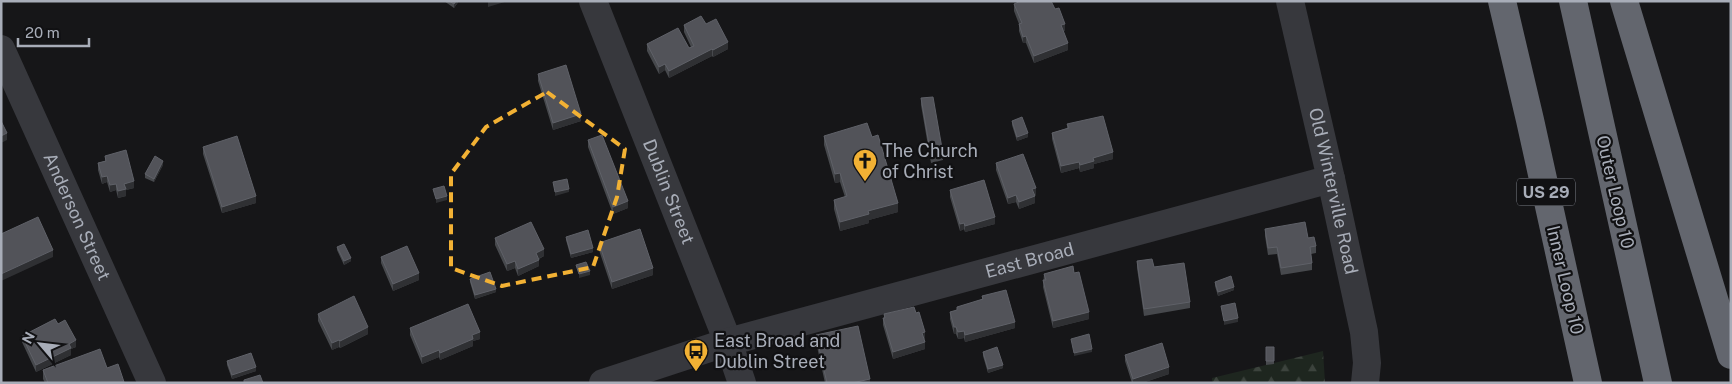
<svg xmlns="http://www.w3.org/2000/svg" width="1732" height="384" viewBox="0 0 1732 384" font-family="'Public Sans',sans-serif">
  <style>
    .forest { fill: url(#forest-firs) }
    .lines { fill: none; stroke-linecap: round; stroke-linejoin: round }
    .street { stroke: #37383d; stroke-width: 28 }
    .highway { stroke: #63666e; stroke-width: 28 }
    .wall { fill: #47494d }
    .shaded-wall { fill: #2f3033 }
    .building { fill: #525359; stroke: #5f6168 }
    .marked { fill: none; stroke: #f2b134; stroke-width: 4; stroke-dasharray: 10 6; stroke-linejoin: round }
    .labels { text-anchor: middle; stroke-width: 4.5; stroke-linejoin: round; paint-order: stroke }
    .shield { fill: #111113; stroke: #7b7e86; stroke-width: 1 }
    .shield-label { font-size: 16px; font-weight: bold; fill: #a8adb8 }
    .poi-label { font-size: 18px; fill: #a8adb8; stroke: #111113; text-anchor: start }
    .street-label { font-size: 18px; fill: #a8adb8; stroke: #111113 }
  </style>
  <defs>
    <pattern id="forest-firs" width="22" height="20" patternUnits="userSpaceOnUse" patternTransform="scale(1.25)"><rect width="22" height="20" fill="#1e261f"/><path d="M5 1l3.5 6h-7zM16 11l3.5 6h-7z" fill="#3c433d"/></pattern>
  </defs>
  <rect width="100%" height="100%" fill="#161618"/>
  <path class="forest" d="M1323,351L1325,383H1212V378Z"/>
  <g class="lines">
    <g class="street">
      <path id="s1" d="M593,1L728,342L742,383"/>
      <path id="s2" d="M1290,1L1331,179L1364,332L1367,363L1365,383"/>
      <path id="s3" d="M1,49L152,383"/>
      <path id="s4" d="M603,383L728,342L1331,179"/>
    </g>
    <path class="highway" d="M1502,1L1530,120L1588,383
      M1573,1L1658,383
      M1624,1L1731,355"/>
  </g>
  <path class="wall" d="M444,1H459L454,8Z
    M1014,4L1055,9L1065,31H1063L1068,50L1034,63L1026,43H1023L1019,31V24L1014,11Z
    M706,24L728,49L713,57L712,56L669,78L665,70L659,74L647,51V44L689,48L691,47L684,32V25Z
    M538,74L581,121L553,130L538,81Z
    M921,98L943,154V160L931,163L921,105Z
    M1012,121L1028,137L1017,141L1012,125Z
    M1067,124L1113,159L1094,164V168L1080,172L1079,168L1061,173L1052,139V133L1067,128Z
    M824,136L872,137L898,212L869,220V223L840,231L834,209V200L845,197L840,182L835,183L824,145Z
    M588,140L628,208L613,214L588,147Z
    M203,147L256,203L222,213L203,154Z
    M105,156L134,188L126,190V196L118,198L116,190L110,192L107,182L102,184L98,170V163L105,161Z
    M996,163L1036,194L1035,195V203L1019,209L1016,202L1008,204L996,170Z
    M163,165L154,182L145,178V174Z
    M950,190L995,224L965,232L964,229L960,231L950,197Z
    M1265,229L1308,238L1316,246V253L1311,254L1312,263V270L1281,275L1277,254L1268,255L1265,236Z
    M566,237L593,252L571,258L566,240Z
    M495,238L544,256L539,259V266L518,276L515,268L507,271L495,245Z
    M599,243L653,275L612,289L599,250Z
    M337,247L351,261L344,265L337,250Z
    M381,257L419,280L393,291L381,263Z
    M1137,261L1154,267L1190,302V308L1144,316L1137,268Z
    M1074,273L1089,319L1053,328L1043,287L1044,274Z
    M470,279L496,292L475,299L470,282Z
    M1215,282L1234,290L1218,296L1215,286Z
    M982,296L1015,328L965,342L964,338L958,339L956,334H954L950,319V312L957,311V307L982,300Z
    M916,313L925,339H924L925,349L893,359L883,325V318H884V314Z
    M318,314L368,334L340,348L339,347L332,350L318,321Z
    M58,324L76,347L71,349V355L36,372L22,342V336Z
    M410,328L480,339L473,341V346L440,360L439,357L422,364L410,335Z
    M816,335L870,383H825L816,342Z
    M1266,347H1274V364L1266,365Z
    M983,352L1003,368L988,373L983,356Z
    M1125,355L1169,374L1142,383H1132L1125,361Z
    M227,361L256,371L232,379L227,365Z
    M43,370L124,383H45L43,379Z"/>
  <path class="shaded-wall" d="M456,1H459L454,8V4Z
    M488,1H508L488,7Z
    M1065,24V31L1061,32V25Z
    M1026,36V43H1023V37Z
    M728,42V49L713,57V50Z
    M1068,43V50L1034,63V56Z
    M712,49V56L669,78V71Z
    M665,64V70L659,74V67Z
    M581,114V121L553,130V123Z
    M7,133V140L1,143V136Z
    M1028,133V137L1017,141V137Z
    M1113,152V159L1094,164V168L1080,172V165L1093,158Z
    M163,161V165L154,182V179Z
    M1079,162V168L1061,173V166Z
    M840,173V182L835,183V174Z
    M107,176V182L102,184V177Z
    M134,181V188L126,190V196L118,198V191L124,184Z
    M116,184V190L110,192V185Z
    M1036,188V194L1032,196V189Z
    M569,189V192L555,196V192Z
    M1016,195V202L1008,204V198Z
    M256,196V203L222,213V207Z
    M447,196V200L436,203V199Z
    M1035,196V203L1019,209V202Z
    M628,201V208L613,214V207Z
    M898,203V212L869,220V223L840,231V222L868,211Z
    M995,217V224L965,232V226Z
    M964,223V229L960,231V224Z
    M593,248V252L571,258V254Z
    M544,249V256L536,260V253Z
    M53,250V257L1,281V274Z
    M351,258V261L344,265V261Z
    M539,260V266L518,276V269Z
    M515,261V268L507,271V264Z
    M653,268V275L612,289V282Z
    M590,271V275L579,278V274Z
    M419,273V280L393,291V284Z
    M1234,287V290L1218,296V292Z
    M496,289V292L475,299V295Z
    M1089,312V319L1053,328V321Z
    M1238,318V322L1224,325V321Z
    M1015,322V328L965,342V335Z
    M368,327V334L340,348V341Z
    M954,327H956V334H954Z
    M964,331V338L958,339V332Z
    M480,332V339L473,341V346L440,360V353L472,335Z
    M925,332V339L922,340V333Z
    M76,340V347L71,349V355L36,372V365L69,344Z
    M339,340V347L332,350V343Z
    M925,342V349L893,359V352Z
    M1092,349V352L1074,356V353Z
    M439,350V357L422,364V357Z
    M1003,365V368L988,373V369Z
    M256,367V371L232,379V375Z
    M1169,367V374L1142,383H1133V379Z
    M870,379V383H852Z"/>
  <path class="building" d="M449,1H456L454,4Z
    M1021,1H1051L1055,9L1059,8L1065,24L1061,25L1068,43L1034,56L1026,36L1023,37L1019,24L1022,23L1014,4Z
    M701,16L706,24L716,19L728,42L713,50L712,49L669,71L665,64L659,67L647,44L678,28L689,48L694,46L684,25Z
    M566,65L581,114L553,123L538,74Z
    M933,97L943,154L931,156L921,98Z
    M1103,116L1113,152L1093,158L1094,161L1080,165L1079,162L1061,166L1052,133L1069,128L1067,124Z
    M1022,117L1028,133L1017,137L1012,121Z
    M1,121L7,133L1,136Z
    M867,123L872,137L878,135L898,203L868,211L869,214L840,222L834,200L847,196L840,173L835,174L824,136Z
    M602,135L628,201L613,207L588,140Z
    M237,136L256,196L222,207L203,147Z
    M126,150L134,181L124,184L126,189L118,191L116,184L110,185L107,176L102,177L98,163L106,161L105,156Z
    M1023,154L1036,188L1032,189L1035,196L1019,202L1016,195L1008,198L996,163Z
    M155,156L163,161L154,179L145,174Z
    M567,179L569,189L555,192L553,182Z
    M984,180L995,217L965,226L964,223L960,224L950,190Z
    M444,186L447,196L436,199L433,189Z
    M38,217L53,250L1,274V234Z
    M531,222L544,249L536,253L539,260L518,269L515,261L507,264L495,238Z
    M1305,222L1308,238L1314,237L1316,246L1310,247L1312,263L1281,268L1277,247L1268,248L1265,229Z
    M640,229L653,268L612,282L599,243Z
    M588,230L593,248L571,254L566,237Z
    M344,244L351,258L344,261L337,247Z
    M407,246L419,273L393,284L381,257Z
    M1152,259L1154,267L1184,263L1190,302L1144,309L1137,261Z
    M586,262L590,271L579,274L576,265Z
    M1073,266L1074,273L1079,272L1089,312L1053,321L1043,280H1046L1044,274Z
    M490,272L496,289L475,295L470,279Z
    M1231,276L1234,287L1218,292L1215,282Z
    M1006,290L1015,322L965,335L964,331L958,332L956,327H954L950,312L957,310V307L983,299L982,296Z
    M354,296L368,327L340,341L339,340L332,343L318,314Z
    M1235,303L1238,318L1224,321L1221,306Z
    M468,304L480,332L472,335L473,339L440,353L439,350L422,357L410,328Z
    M914,307L916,313L919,312L925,332L922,333L925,342L893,352L883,318H885L884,314Z
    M55,319L58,324L65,320L76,340L69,344L71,348L36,365L22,336Z
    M858,326L870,379L852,383H827L816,335Z
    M1089,334L1092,349L1074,353L1071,339Z
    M1162,343L1169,367L1133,379L1125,355Z
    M997,347L1003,365L988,369L983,352Z
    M1266,347H1274V361H1266Z
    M100,349L107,368L118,364L124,382L48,383L43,370Z
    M251,353L256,367L232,375L227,361Z
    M260,375L263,383H244V380Z"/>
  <path class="marked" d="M547,92L625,149L617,197L593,267L502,286L451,268V174L486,127Z"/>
  <defs>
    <symbol id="church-pin" viewBox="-11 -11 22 30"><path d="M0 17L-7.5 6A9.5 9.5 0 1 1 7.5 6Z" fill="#f2b134" stroke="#111113"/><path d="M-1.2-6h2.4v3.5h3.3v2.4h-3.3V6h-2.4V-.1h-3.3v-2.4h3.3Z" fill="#111"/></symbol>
    <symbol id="bus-pin" viewBox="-11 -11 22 30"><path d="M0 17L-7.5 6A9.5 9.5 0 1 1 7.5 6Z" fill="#f2b134" stroke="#111113"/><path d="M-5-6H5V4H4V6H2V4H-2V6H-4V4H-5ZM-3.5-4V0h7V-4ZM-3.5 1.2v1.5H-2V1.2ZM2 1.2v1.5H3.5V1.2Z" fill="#111"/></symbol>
  </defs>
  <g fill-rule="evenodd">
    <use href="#church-pin" x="851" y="147" width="28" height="38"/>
    <use href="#bus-pin" x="682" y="337" width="28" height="38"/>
  </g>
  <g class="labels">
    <rect class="shield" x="1517" y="178.5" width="58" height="27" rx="4"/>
    <g class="shield-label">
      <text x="1546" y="198">US 29</text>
    </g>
    <g class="poi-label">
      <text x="882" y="157">The Church<tspan x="882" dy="21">of Christ</tspan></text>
      <text x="714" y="347">East Broad and<tspan x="714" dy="21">Dublin Street</tspan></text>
    </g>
    <g class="street-label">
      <text dy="6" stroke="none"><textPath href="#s2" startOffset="195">Old Winterville Road</textPath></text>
      <text dy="6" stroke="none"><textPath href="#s1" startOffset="205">Dublin Street</textPath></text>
      <text transform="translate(1615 192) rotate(77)" y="6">Outer Loop 10</text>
      <text dy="6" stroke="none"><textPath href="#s3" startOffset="184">Anderson Street</textPath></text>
      <text dy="6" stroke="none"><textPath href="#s4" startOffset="444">East Broad</textPath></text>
      <text transform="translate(1565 280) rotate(77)" y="6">Inner Loop 10</text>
    </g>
  </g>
  <rect width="1732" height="384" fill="none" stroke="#a8adb8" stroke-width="5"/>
  <g transform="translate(40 344) rotate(298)" stroke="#111113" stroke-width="4" paint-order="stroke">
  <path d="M0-4L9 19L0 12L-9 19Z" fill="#a8adb8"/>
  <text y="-8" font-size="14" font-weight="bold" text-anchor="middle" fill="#a8adb8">N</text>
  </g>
  <path d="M18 38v8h71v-8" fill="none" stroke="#a8adb8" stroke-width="2.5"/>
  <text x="25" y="38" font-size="15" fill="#a8adb8" stroke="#111113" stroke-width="4" paint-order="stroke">20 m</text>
</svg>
